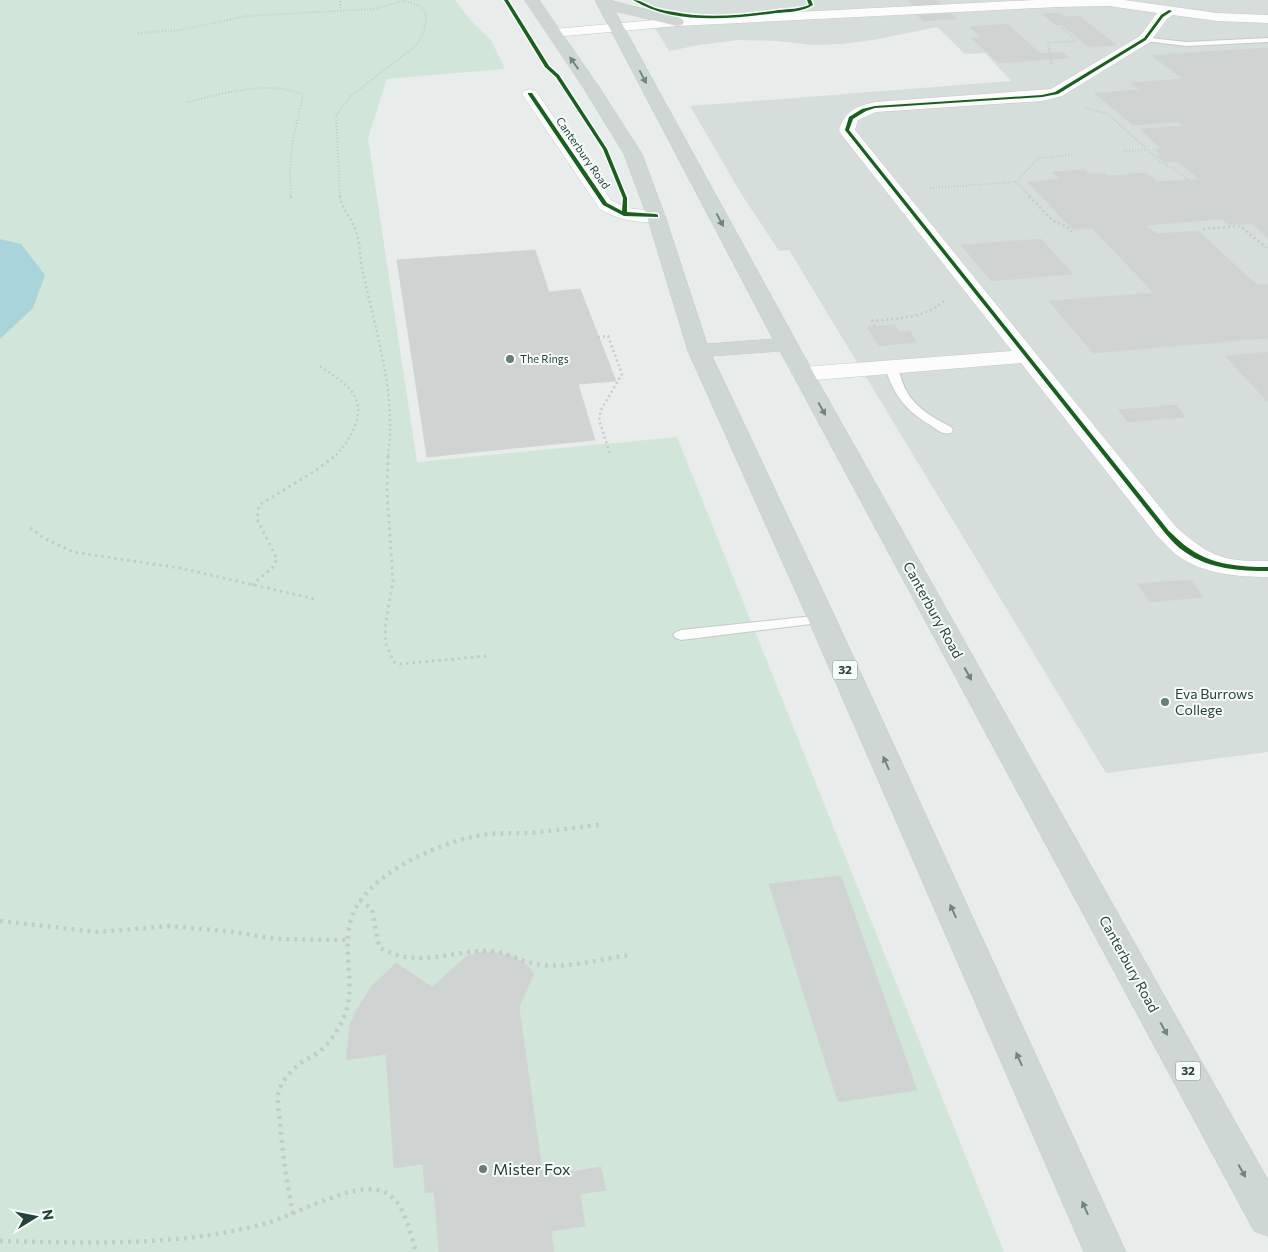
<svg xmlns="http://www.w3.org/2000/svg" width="1268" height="1252" viewBox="0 0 1268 1252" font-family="Commissioner,sans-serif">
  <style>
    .built { fill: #d6dedb }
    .green { fill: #d1e6d8 }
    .water { fill: #a9d4db }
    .building { fill: #cfd4d2; stroke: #d1d6d4 }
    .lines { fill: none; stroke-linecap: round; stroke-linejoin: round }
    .lane-casing { stroke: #c5cac8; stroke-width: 2 }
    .street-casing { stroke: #c5cac8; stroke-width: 1 }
    .primary-casing { stroke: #c3ccc9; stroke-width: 1 }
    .path-far3 { stroke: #c3ccca; stroke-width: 2; stroke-dasharray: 1 2; stroke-linecap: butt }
    .path-far2 { stroke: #c3ccca; stroke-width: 2.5; stroke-dasharray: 2 3; stroke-linecap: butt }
    .path-far1 { stroke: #c3ccca; stroke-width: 3; stroke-dasharray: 2.5 4; stroke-linecap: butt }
    .path { stroke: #c3ccca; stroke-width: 4.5; stroke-dasharray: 3 5; stroke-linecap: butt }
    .lane { fill: #fcfcfc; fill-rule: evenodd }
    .street { fill: #fcfcfc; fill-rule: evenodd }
    .primary { fill: #cfd7d5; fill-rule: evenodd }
    .cycleway-casing { stroke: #f7fbf9; stroke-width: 3 }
    .cycleway { fill: #1b5e20; fill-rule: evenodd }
    .oneway { fill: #718580 }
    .poi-dot { fill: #697e78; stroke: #f7fbf9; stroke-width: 2 }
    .labels { text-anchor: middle; stroke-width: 4; stroke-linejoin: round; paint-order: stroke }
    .far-street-label { font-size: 11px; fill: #24423a; stroke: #f7fbf9 }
    .far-poi-label { font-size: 11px; fill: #24423a; stroke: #f7fbf9; text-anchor: start }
    .shield { fill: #f7fbf9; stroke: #637a73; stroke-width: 1 }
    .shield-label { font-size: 12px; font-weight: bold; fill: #24423a }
    .street-label { font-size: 14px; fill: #24423a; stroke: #f7fbf9 }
    .poi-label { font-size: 14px; fill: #24423a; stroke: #f7fbf9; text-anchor: start }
    .near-poi-label { font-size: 16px; fill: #24423a; stroke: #f7fbf9; text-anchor: start }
  </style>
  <rect width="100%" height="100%" fill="#e8edeb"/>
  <path class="built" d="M638,0H1268V752L1106,773L789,250L779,251L740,192L690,106L1011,81L985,53L965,54L937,27L873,40L842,44L813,45L777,41L738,40L699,45L669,51Z"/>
  <path class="green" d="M0,0H455L473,23L491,40L505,69L387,79L368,138L417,462L677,437L1004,1252H0Z"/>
  <path class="water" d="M0,239L21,244L45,275L33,308L0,339Z"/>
  <path class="building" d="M908,0H936L957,19L923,21L909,7H915Z
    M1059,13L1064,17L1079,16L1117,45L1089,47L1062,25H1056L1042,14Z
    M1007,24L1041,54L1062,52L1069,58L999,63L971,38L981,37L970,27Z
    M1268,48V238L1251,223L1229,225L1221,219L1146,225L1156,234L1198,231L1257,285L1268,284V338L1093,353L1049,301L1154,293L1092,228L1074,230L1027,182L1060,179L1052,172L1085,170L1090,174L1104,173L1108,176L1147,173L1157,182L1199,179L1179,162H1164L1158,156L1160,154L1155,149H1162L1140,129L1184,126L1179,122L1133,125L1094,93L1139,90L1131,83L1183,79L1151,55Z
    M1041,239L1073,274L991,281L961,245Z
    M535,250L549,292L580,289L616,381L578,384L595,440L427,457L397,260Z
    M895,325L899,332L910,331L916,342L879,346L867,327Z
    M1268,352V402L1225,356Z
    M1177,405L1185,417L1128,422L1118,410Z
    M1191,580L1203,597L1150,602L1138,584Z
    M841,876L917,1090L838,1102L769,884Z
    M481,952H491L512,956L527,965L534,974L519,1007L543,1176L601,1167L606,1190L580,1194L585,1226L551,1231L554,1252H439L434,1192L425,1193L423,1164L394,1168L386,1054L346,1060L350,1025L356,1011L371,987L396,963L432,987L466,957Z"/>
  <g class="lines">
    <defs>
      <path id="lane" d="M1142,37L1186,42L1268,38V42L1186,46L1145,41H1142Z
        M891,363C900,366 901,382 906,390C915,408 934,418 951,427L953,430L951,433C943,435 937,430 930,425C906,411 893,394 885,367Z
        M822,615L827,616L829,619L827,622L681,640L676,638L673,635L676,632L681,630Z"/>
      <path id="street" d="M1035,0H1124L1217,13L1268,15V23L1217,21L1173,15L1167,19L1150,42L1062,96L1042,101L876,112L858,120L855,130L1176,527C1209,556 1223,562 1268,561V577C1238,577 1203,574 1178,556C1171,551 1165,543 1158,537L1021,363L803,381L795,379L792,374L795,369L803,367L1012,351L841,134L839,130C846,110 855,107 875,102L1051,89L1140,36L1157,13L1109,6L1057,7L677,26L554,37L549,36L547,33L549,30L554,29L677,18Z
        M530,89L536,91L611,200L627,208L663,212L665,216L663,220C642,225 616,220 599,208L522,94L524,91Z"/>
      <path id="primary" d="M525,0H539L599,87L642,154L665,216L707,344L773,339L595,0H609L682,19L684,22L682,25L677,26L615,11L814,374L1268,1180V1236L1254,1231L780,351L712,356L836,619L1126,1252H1084L808,619L688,351L647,216L624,154L583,87Z"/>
    </defs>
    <use href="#lane" class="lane-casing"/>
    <use href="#street" class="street-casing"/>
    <use href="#primary" class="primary-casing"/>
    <path class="path-far3" d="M340,1L341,11
      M1062,28L1076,40
      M138,33L181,30L246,16L374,9L403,1L419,5L425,12L426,19L424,31L417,45L353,94L336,115L340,197
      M1052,64L1048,43L1077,41
      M187,102C223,94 268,79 303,95L292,144L290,173L291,197
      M1085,108L1108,114L1160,161L1173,168L1188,180
      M1123,151L1147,150
      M930,188L1016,182
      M1031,197L1016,182L1038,158L1073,155"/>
    <path class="path-far2" d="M291,196V201
      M340,196C342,210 354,221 357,234C360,245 360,257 362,268C375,330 397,393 388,457
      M1029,196L1052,220L1067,227L1074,234
      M1203,229L1240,226L1268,249
      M875,326L872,321C898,318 925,319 945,300
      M598,337L608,336L622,374L601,410L599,420L610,454
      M320,366C344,383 368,395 354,428C349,439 343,449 334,457"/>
    <path class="path-far1" d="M388,456L387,491L393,581L385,628L386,644L394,662L400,664L486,656
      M30,528L44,538L73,552L180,568L315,599
      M252,585L273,567L277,559L257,519L259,505L315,471L335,456"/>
    <path class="path" d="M360,900L372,909L379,947C417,969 447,951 487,951C506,951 523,963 542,965C571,968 601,959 629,955
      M0,921L98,932L169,926L234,932L276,939L347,940
      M293,1214C287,1183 282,1152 280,1121C279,1112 277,1102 278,1094C280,1085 287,1075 294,1069C300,1062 308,1059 316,1054C328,1046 337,1032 343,1019C358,987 341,952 351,919C365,875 434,845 476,836C493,832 511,834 529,833C553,831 576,827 600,825
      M0,1241C89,1243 180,1247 267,1223C296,1215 353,1181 382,1191C404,1198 410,1233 416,1252"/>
    <use href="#lane" class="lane"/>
    <use href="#street" class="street"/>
    <use href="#primary" class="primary"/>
    <defs>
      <path id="cycleway" d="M504,0H508L549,66L559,75L607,149L627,198V212L656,214L658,215V217L624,216L603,205L528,94V93H532L607,203L622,211L623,198L603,149L556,77L545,67Z
        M633,0C641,0 647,5 655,8C661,10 668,11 674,12C708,19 744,15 779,10C789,9 800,9 809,5L807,0H811L813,5C803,12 788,12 776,13C731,19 673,25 633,0Z
        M1169,10L1172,11L1163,17L1146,40L1058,94L1042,97L875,108L866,111L853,119L849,130L1169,531C1176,537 1182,544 1190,549C1212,565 1241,567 1268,567V571C1240,571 1209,569 1185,552C1177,547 1171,540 1165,533L845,130L849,117L862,109L875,106L1042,95L1055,92L1144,38L1161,15Z"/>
    </defs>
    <use href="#cycleway" class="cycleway-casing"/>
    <use href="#cycleway" class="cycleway"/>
  </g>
  <defs><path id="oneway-solid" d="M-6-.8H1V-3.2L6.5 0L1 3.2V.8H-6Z" transform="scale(1.25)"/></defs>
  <g class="oneway">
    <use href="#oneway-solid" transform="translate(574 63) rotate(-125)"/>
    <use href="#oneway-solid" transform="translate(643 77) rotate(62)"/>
    <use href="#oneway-solid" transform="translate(720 220) rotate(62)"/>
    <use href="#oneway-solid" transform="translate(822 409) rotate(61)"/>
    <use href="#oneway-solid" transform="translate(968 674) rotate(61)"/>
    <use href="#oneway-solid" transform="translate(886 763) rotate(-114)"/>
    <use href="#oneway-solid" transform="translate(953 911) rotate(-114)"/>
    <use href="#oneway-solid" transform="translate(1164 1029) rotate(61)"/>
    <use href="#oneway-solid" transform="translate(1019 1059) rotate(-114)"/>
    <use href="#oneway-solid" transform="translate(1242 1171) rotate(61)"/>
    <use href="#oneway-solid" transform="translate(1085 1208) rotate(-114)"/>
  </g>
  <g class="poi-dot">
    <circle cx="510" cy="359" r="5"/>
    <circle cx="1165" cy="702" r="5"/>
    <circle cx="483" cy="1169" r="5"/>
  </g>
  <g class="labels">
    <g class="far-street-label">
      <text transform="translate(583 153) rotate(55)" y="4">Canterbury Road</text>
    </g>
    <g class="far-poi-label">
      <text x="520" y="363">The Rings</text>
    </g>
    <g class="shield">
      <rect x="832.5" y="660.5" width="25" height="19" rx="4"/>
      <rect x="1175.5" y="1061.5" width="25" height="19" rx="4"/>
    </g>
    <g class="shield-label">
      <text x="845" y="674">32</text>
      <text x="1188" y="1075">32</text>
    </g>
    <g class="street-label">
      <text transform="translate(933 610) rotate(61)" y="5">Canterbury Road</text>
      <text transform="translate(1129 964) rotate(61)" y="5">Canterbury Road</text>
    </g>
    <g class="poi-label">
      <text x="1175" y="699">Eva Burrows<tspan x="1175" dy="16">College</tspan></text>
    </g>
    <g class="near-poi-label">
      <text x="493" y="1175">Mister Fox</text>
    </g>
  </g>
  <g transform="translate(35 1217) rotate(80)" stroke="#f7fbf9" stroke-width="4" paint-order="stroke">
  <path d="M0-4L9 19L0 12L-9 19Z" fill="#24423a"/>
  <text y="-8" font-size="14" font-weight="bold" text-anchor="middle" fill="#24423a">N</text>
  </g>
</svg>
